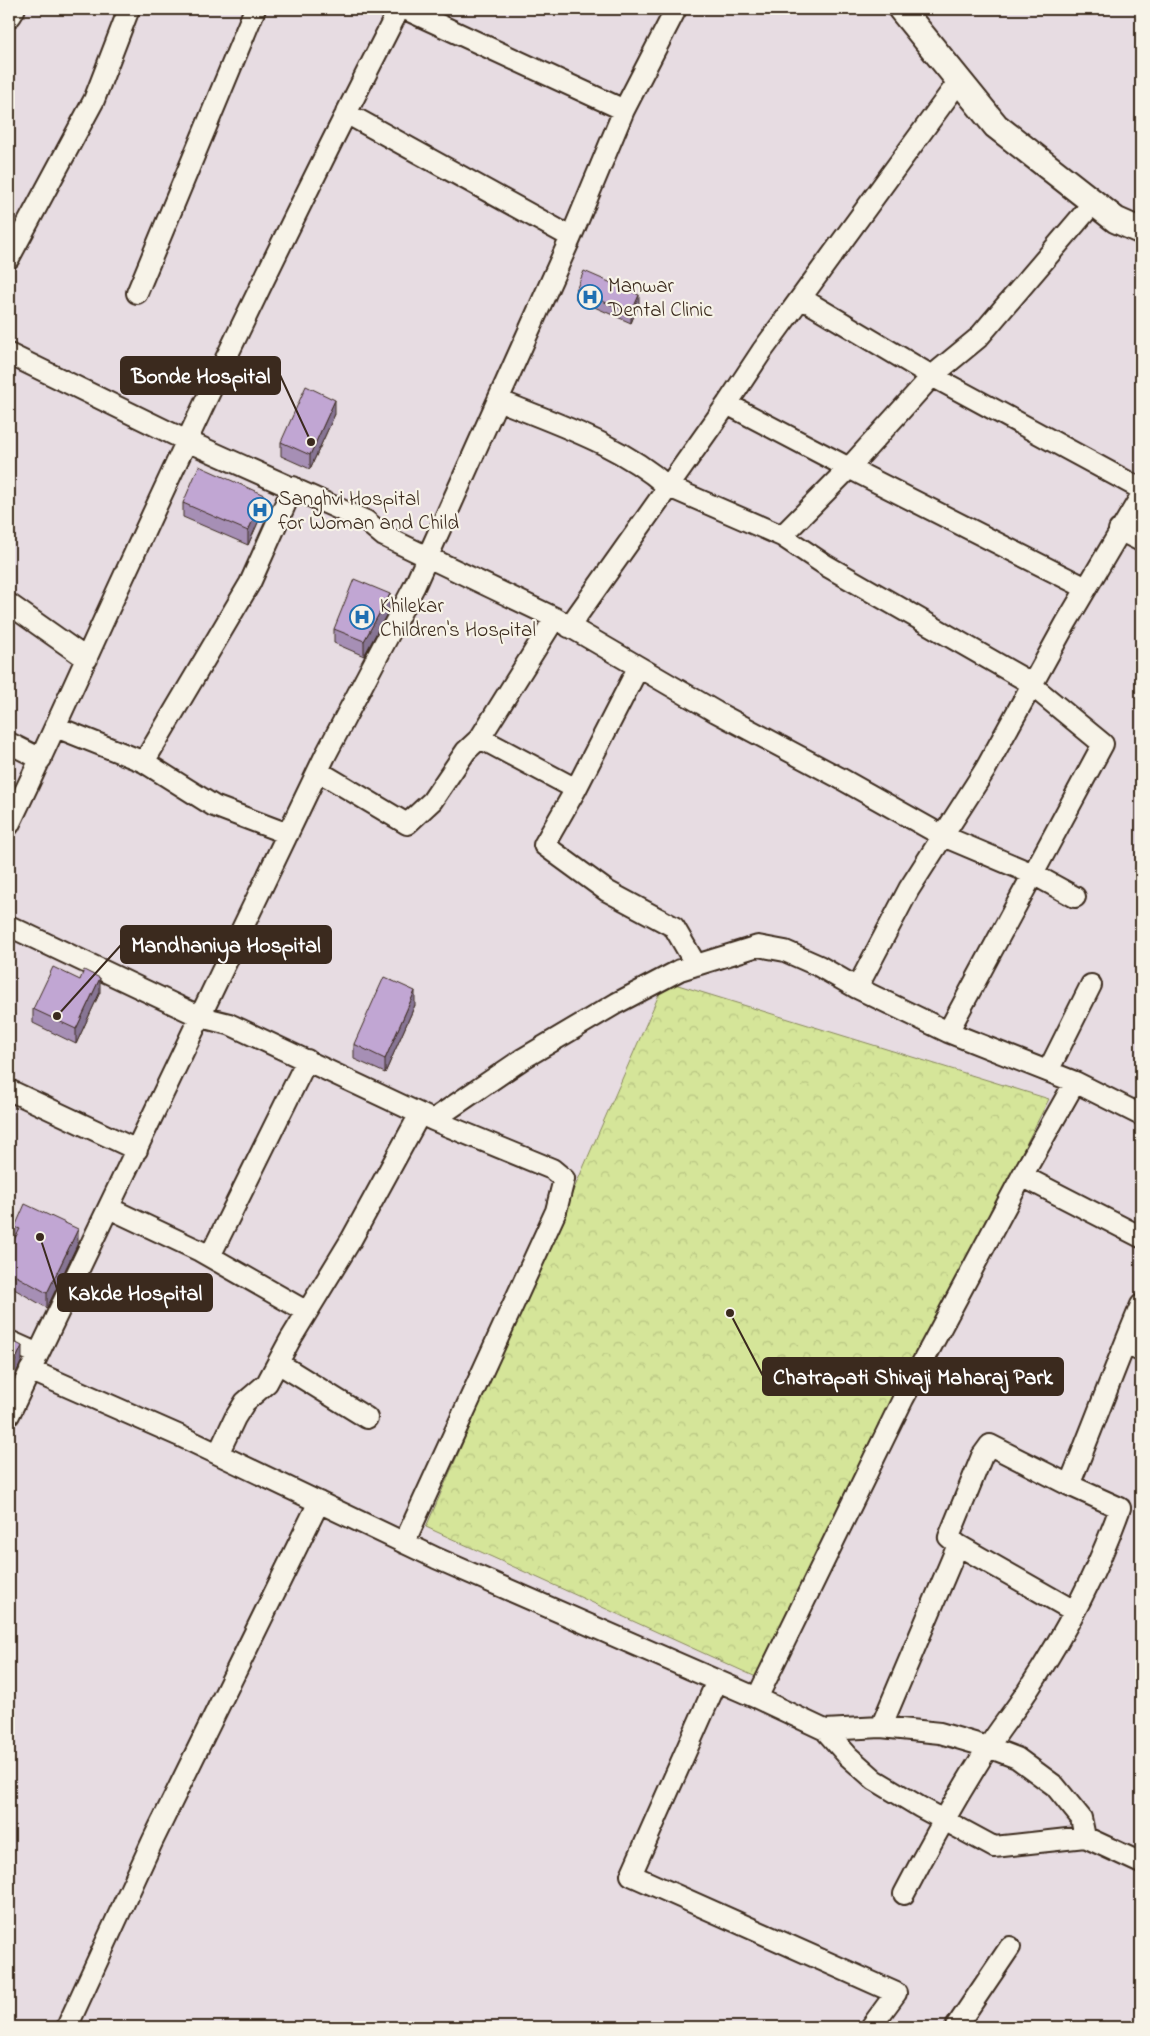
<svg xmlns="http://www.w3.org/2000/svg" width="1150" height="2036" viewBox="0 0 1150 2036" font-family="'Indie Flower',sans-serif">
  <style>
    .park { fill: url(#park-crowns); stroke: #88885c }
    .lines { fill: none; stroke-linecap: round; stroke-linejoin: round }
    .minor-casing { stroke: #3b2a1e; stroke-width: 24 }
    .major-casing { stroke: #3b2a1e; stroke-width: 29 }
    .minor { stroke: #f7f3e8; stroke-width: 20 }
    .major { stroke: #f7f3e8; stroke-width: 25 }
    .wall { fill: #a68fb5; stroke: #3b2a1e }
    .shaded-wall { fill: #877494; stroke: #3b2a1e }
    .building { fill: #c1a6d3; stroke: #3b2a1e }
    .labels { text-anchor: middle; stroke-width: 4.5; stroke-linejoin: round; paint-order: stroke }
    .poi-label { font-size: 21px; fill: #3b2a1e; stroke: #f7f3e8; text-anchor: start }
    .leader { fill: none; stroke: #3b2a1e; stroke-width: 2 }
    .callout-dot { fill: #3b2a1e; stroke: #f7f3e8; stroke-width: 2 }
    .callout { fill: #3b2a1e; stroke: #3b2a1e; stroke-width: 2 }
    .callout-label { font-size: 22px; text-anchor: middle; font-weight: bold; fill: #fff }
  </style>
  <defs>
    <pattern id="park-crowns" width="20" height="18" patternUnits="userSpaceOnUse" patternTransform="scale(1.25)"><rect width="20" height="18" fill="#d5e599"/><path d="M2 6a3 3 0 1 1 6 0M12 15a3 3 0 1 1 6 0" fill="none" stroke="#b8c583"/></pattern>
  </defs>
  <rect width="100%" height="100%" fill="#e7dce2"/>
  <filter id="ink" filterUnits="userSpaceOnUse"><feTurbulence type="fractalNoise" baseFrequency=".02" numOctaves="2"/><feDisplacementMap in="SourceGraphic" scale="10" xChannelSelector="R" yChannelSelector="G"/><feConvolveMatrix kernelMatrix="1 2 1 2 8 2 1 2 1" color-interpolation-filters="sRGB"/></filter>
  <g filter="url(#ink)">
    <path class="park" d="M665,981L1049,1099L756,1677L426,1527Z"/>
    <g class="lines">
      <defs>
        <path id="minor" d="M405,9L624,110
          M346,113L571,237
          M9,258L94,100L129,9
          M137,293L255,9
          M801,298L932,376L1141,489
          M9,354L187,441L366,521L384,536L555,618L716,712L838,777L943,836L1033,874L1075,897
          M498,400C556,424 620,444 667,486L782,536L849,468L727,404
          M1119,530L1141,541
          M782,536L827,566L1024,679L1103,744L948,1032
          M1086,588L849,468L932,376L978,338L1094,202
          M9,604L87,659
          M569,627L727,404L762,351L959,81
          M638,668L576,789L544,845L607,891L674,927L696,965
          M56,727L144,762L214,806L288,834
          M480,738L576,789
          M9,743L41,759
          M144,762L250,583L293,487
          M318,771L407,824L432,801L466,751L480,738L555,618
          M9,825C51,738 90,649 131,561C216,375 306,191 399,9
          M9,926L201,1017L229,1024L433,1120L524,1058L617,1003L680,970L758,946L785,951L819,966L857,988L909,889L985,770L1066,623L1141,496
          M857,988L948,1032L1075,1082L1141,1115
          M1048,1071L1091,985
          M9,1090L137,1150
          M1022,1176L1141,1237
          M109,1208L200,1251L307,1312
          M210,1256L307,1060
          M9,1341L38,1354
          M1125,1344L1141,1351
          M278,1363L367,1418
          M30,1370L180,1436L436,1558L757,1698L825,1730L881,1727L940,1733L988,1747L1017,1758L1055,1786L1081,1818L1085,1837L994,1847L920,1807L875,1780L848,1756L825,1730
          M9,1415L325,756L415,585L571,237L624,110L676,9
          M218,1454L235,1418L245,1402L267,1383L290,1340L351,1240L420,1114
          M1069,1485L990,1445L982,1456L949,1537L958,1545L1074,1611
          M404,1543L556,1211L564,1179L552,1169L433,1120
          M717,1681L631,1875L896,1993L871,2027
          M757,1698L903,1399L1022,1176L1075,1082
          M881,1727L958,1545
          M1085,1837L1141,1863
          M904,1894C930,1844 957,1796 987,1749C1000,1728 1017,1708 1030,1687C1066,1632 1098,1570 1120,1508L1069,1485C1094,1425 1116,1364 1141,1305
          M67,2027L153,1840L319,1502
          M956,2027L1010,1947"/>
        <path id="major" d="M901,9L996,126L1116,220L1141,231
          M9,14L12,9"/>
      </defs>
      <use href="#minor" class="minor-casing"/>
      <use href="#major" class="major-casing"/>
      <use href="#minor" class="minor"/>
      <use href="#major" class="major"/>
    </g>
    <path class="wall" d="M576,290L639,304L631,323L576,299Z
      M335,414L310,469L281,456V442Z
      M183,503L264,509L248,545L183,517Z
      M390,608L364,656L334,643V629Z
      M100,992L76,1044L33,1023V1009Z
      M415,1005L385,1073L354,1059V1044Z
      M15,1227L78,1243L47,1308L9,1286V1249L15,1239Z"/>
    <path class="shaded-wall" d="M639,295V304L631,323V313Z
      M335,400V414L310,469V455Z
      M264,495V509L248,545V531Z
      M390,594V608L364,656V641Z
      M100,978V992L76,1044V1029Z
      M415,991V1005L385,1073V1059Z
      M78,1229V1243L47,1308V1293Z
      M22,1346V1360L9,1388V1374Z"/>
    <path class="building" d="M584,271L639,295L631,313L576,290Z
      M306,386L335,400L310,455L281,442Z
      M199,466L264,495L248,531L183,503Z
      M354,579L390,594L364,641L334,629Z
      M53,967L80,980L84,970L100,978L76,1029L33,1009Z
      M384,977L415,991L385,1059L354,1044Z
      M25,1204L78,1229L47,1293L9,1272V1249L20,1229L15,1227Z
      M9,1339L22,1346L9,1374Z"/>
  </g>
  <defs>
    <symbol id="hospital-ring" viewBox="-11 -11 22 22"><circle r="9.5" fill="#f7f3e8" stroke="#1f6fb2" stroke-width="1.5"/><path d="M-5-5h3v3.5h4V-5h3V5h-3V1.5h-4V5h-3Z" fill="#1f6fb2"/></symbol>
  </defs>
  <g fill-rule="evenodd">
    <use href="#hospital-ring" x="576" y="283" width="28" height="28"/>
    <use href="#hospital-ring" x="246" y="496" width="28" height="28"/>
    <use href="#hospital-ring" x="348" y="603" width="28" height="28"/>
  </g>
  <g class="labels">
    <g class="poi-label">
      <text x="608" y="292">Manwar<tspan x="608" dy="24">Dental Clinic</tspan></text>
      <text x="278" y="505">Sanghvi Hospital<tspan x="278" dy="24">for Woman and Child</tspan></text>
      <text x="380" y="612">Khilekar<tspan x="380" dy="24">Children's Hospital</tspan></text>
    </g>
  </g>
  <path class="leader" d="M311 442L280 375M57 1016L121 945M40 1237L58 1292M730 1313L763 1376"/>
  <g class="callout-dot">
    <circle cx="311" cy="442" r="5"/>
    <circle cx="57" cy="1016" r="5"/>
    <circle cx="40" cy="1237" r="5"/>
    <circle cx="730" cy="1313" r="5"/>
  </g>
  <g class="callout">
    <rect x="121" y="357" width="159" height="37" rx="5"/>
    <rect x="121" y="926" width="210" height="37" rx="5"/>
    <rect x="58" y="1274" width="154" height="37" rx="5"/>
    <rect x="763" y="1358" width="300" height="37" rx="5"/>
  </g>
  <g class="callout-label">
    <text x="201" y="383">Bonde Hospital</text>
    <text x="226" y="952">Mandhaniya Hospital</text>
    <text x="135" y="1300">Kakde Hospital</text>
    <text x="913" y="1384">Chatrapati Shivaji Maharaj Park</text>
  </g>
  <rect width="1150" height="2036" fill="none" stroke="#f7f3e8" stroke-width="30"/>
  <rect x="15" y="15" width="1120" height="2006" fill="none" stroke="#3b2a1e" stroke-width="2" filter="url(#ink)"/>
</svg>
